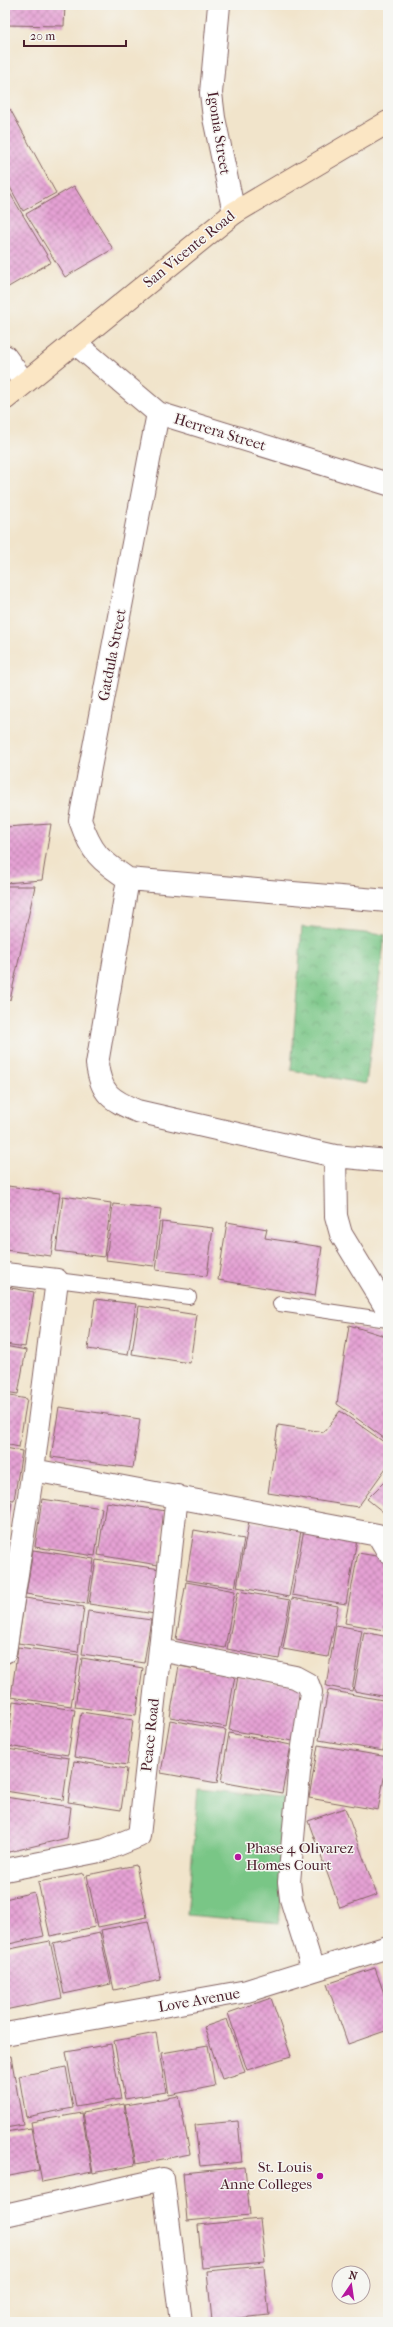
<svg xmlns="http://www.w3.org/2000/svg" width="393" height="2327" viewBox="0 0 393 2327" font-family="'IM FELL French Canon',serif">
  <style>
    .park { fill: url(#park-crowns); stroke: #627258 }
    .pitch { fill: #79c686; stroke: #627258 }
    .building { fill: url(#building-cross-hatch) }
    .lines { fill: none; stroke-linecap: round; stroke-linejoin: round }
    .service-casing { stroke: #846463; stroke-width: 16 }
    .minor-casing { stroke: #846463; stroke-width: 24 }
    .secondary-casing { stroke: #846463; stroke-width: 24 }
    .service { stroke: #fff; stroke-width: 14 }
    .minor { stroke: #fff; stroke-width: 22 }
    .secondary { stroke: #fbe6c4; stroke-width: 22 }
    .poi-dot { fill: #b5179e; stroke: #f6f6f2; stroke-width: 1.5 }
    .labels { text-anchor: middle; stroke-width: 3; stroke-linejoin: round; paint-order: stroke }
    .street-label { font-size: 15px; fill: #4a1f2b; stroke: #f6f6f2 }
    .poi-label { font-size: 15px; fill: #4a1f2b; stroke: #f6f6f2; text-anchor: start }
  </style>
  <defs>
    <pattern id="park-crowns" width="20" height="18" patternUnits="userSpaceOnUse"><rect width="20" height="18" fill="#79c686"/><path d="M2 6a3 3 0 1 1 6 0M12 15a3 3 0 1 1 6 0" fill="none" stroke="#65a06e"/></pattern>
    <pattern id="building-cross-hatch" width="8" height="8" patternUnits="userSpaceOnUse"><rect width="8" height="8" fill="#e5a1d4"/><path d="M0 0l8 8M0 8l8-8" fill="none" stroke="#bc83ac"/></pattern>
  </defs>
  <rect width="100%" height="100%" fill="#f6f6f2"/>
  <filter id="ink" filterUnits="userSpaceOnUse"><feTurbulence type="fractalNoise" baseFrequency=".025" numOctaves="2"/><feDisplacementMap in="SourceGraphic" scale="8" xChannelSelector="R" yChannelSelector="G"/><feConvolveMatrix kernelMatrix="1 2 1 2 8 2 1 2 1" color-interpolation-filters="sRGB"/></filter>
  <filter id="wash" filterUnits="userSpaceOnUse"><feTurbulence type="fractalNoise" baseFrequency=".012" numOctaves="4" result="noise"/><feDisplacementMap in="SourceGraphic" scale="16" xChannelSelector="R" yChannelSelector="G"/><feGaussianBlur stdDeviation="0.9" result="paint"/><feColorMatrix in="noise" values="0 0 0 0 0 0 0 0 0 0 0 0 0 0 0 0 0 1.4 0 .05"/><feComposite in="paint" operator="in"/></filter>
  <g filter="url(#wash)">
    <rect width="100%" height="100%" fill="#f1e4cb"/>
    <path class="park" d="M302,927L385,935L366,1084L291,1070Z"/>
    <path class="pitch" d="M198,1790L290,1799L279,1923L187,1915Z"/>
    <g id="blocks">
      <path class="building" d="M5,5H65L64,26L5,25Z
        M10,109L56,193L23,211L5,178V111Z
        M5,185L51,262L5,289Z
        M74,186L113,249L65,277L26,214Z
        M51,824L42,880L5,883V827Z
        M5,886H35L10,1000L5,998Z
        M8,1186L60,1193L51,1256L5,1250V1210Z
        M63,1196L111,1203L104,1257L56,1251Z
        M113,1204L161,1209L154,1266L106,1260Z
        M162,1222L213,1228L207,1276L156,1270Z
        M227,1222L267,1229L265,1238L322,1247L315,1296L218,1280Z
        M5,1287L34,1292L25,1347L5,1344Z
        M95,1299L136,1304L128,1355L88,1349Z
        M139,1306L197,1315L190,1363L132,1354Z
        M349,1325L388,1337V1441L337,1404Z
        M5,1346L26,1350L18,1394L5,1392Z
        M5,1395L27,1399L19,1447L5,1444Z
        M59,1407L140,1419L133,1468L51,1457Z
        M340,1411L388,1445V1465L358,1507L268,1493L278,1425L324,1432Z
        M5,1448L22,1451L14,1500L5,1499Z
        M388,1478V1516L367,1499Z
        M42,1499L102,1508L95,1556L35,1547Z
        M5,1501L12,1502L6,1542L5,1541Z
        M106,1502L166,1511L158,1565L98,1555Z
        M249,1521L301,1531L289,1597L237,1587Z
        M304,1529L357,1539L346,1604L292,1595Z
        M194,1530L244,1539L235,1588L186,1580Z
        M33,1550L94,1559L87,1604L26,1594Z
        M358,1553L388,1558V1606L384,1630L345,1623Z
        M96,1560L161,1569L155,1614L89,1604Z
        M186,1582L235,1591L225,1648L176,1639Z
        M238,1591L290,1600L279,1659L227,1649Z
        M25,1598L84,1607L78,1652L18,1643Z
        M292,1598L338,1606L328,1657L283,1649Z
        M88,1611L151,1620L144,1663L82,1654Z
        M336,1625L362,1630L352,1691L326,1686Z
        M364,1632L388,1637V1697L354,1691Z
        M18,1647L79,1655L71,1706L11,1697Z
        M82,1658L143,1668L136,1715L75,1707Z
        M179,1666L235,1676L226,1727L170,1717Z
        M238,1676L302,1687L293,1741L229,1730Z
        M328,1690L388,1701V1725L383,1751L319,1740Z
        M13,1701L75,1710L68,1755L7,1746Z
        M81,1712L133,1720L127,1765L74,1757Z
        M170,1720L226,1730L217,1783L161,1773Z
        M229,1733L291,1745L282,1793L221,1782Z
        M318,1745L388,1757L378,1810L309,1798Z
        M7,1749L69,1758L63,1800L5,1791Z
        M74,1761L127,1769L121,1810L68,1802Z
        M5,1797L71,1807L67,1838L5,1853Z
        M345,1808L377,1895L340,1908L308,1821Z
        M136,1865L147,1917L98,1927L87,1875Z
        M84,1873L95,1927L50,1936L38,1882Z
        M34,1892L44,1936L5,1945V1899Z
        M148,1921L161,1980L114,1990L101,1930Z
        M100,1933L111,1984L64,1994L53,1943Z
        M50,1941L62,1998L5,2010V1950Z
        M375,1968L388,2005V2030L348,2044L327,1984Z
        M271,1998L291,2056L247,2070L228,2013Z
        M227,2019L245,2072L222,2079L204,2027Z
        M156,2033L166,2092L125,2099L114,2041Z
        M111,2044L121,2099L76,2107L66,2052Z
        M208,2045L215,2086L169,2095L162,2053Z
        M11,2056L23,2125L5,2128V2057Z
        M66,2067L73,2108L26,2117L19,2076Z
        M179,2096L190,2154L136,2164L125,2105Z
        M124,2104L135,2165L93,2173L83,2112Z
        M82,2113L92,2172L42,2182L31,2122Z
        M238,2121L242,2162L200,2166L195,2125Z
        M31,2128L39,2170L5,2177V2132Z
        M245,2167L250,2215L187,2221L183,2173Z
        M260,2219L265,2262L202,2268L198,2225Z
        M264,2266L269,2315L212,2321L207,2271Z
        M268,2319L269,2322H244V2321Z"/>
    </g>
  </g>
  <g filter="url(#ink)">
    <use href="#blocks" fill-opacity="0" stroke="#846463" stroke-width="1"/>
    <g class="lines">
      <defs>
        <path id="service" d="M57,1280L189,1297
          M280,1304L388,1320"/>
        <path id="minor" d="M219,5L211,93L214,118L234,213
          M74,342L158,413L388,484
          M5,356L24,382
          M128,879C99,859 92,854 80,820L158,413
          M388,901L128,879L97,1064C101,1094 111,1100 137,1111L335,1156L388,1161
          M335,1156L336,1216L341,1234L388,1311
          M5,1274L57,1280L33,1470L5,1652
          M33,1470L378,1535L388,1552
          M160,1650L295,1677L308,1684L311,1692L299,1773L289,1882L291,1899L313,1970
          M5,1870L105,1850L139,1836L177,1496
          M5,2034L247,1991L388,1947
          M5,2215L163,2179L181,2322"/>
        <path id="secondary" d="M5,399L234,213L388,122"/>
      </defs>
      <use href="#service" class="service-casing"/>
      <use href="#minor" class="minor-casing"/>
      <use href="#secondary" class="secondary-casing"/>
      <use href="#service" class="service"/>
      <use href="#minor" class="minor"/>
      <use href="#secondary" class="secondary"/>
    </g>
  </g>
  <g class="poi-dot">
    <circle cx="238" cy="1857" r="4"/>
    <circle cx="320" cy="2176" r="4"/>
  </g>
  <g class="labels">
    <g class="street-label">
      <text transform="translate(219 133) rotate(81)" y="5">Igonia Street</text>
      <text transform="translate(189 249) rotate(-39)" y="5">San Vicente Road</text>
      <text transform="translate(220 432) rotate(17)" y="5">Herrera Street</text>
      <text transform="translate(112 655) rotate(-79)" y="5">Gatdula Street</text>
      <text transform="translate(150 1735) rotate(-84)" y="5">Peace Road</text>
      <text transform="translate(199 2000) rotate(-10)" y="5">Love Avenue</text>
    </g>
    <g class="poi-label">
      <text x="246" y="1853">Phase 4 Olivarez<tspan x="246" dy="17">Homes Court</tspan></text>
      <text x="312" y="2172" text-anchor="end">St. Louis<tspan x="312" dy="17">Anne Colleges</tspan></text>
    </g>
  </g>
  <rect width="393" height="2327" fill="none" stroke="#f6f6f2" stroke-width="20"/>
  <g transform="translate(351 2285) rotate(13)"><circle r="19" fill="#f6f6f2" stroke="#b1a0a2"/>
  <path d="M0-3L7 15L0 10L-7 15Z" fill="#b5179e"/>
  <text y="-6" font-size="11" font-weight="bold" text-anchor="middle" fill="#4a1f2b">N</text>
  </g>
  <path d="M24 40v6h102v-6" fill="none" stroke="#4a1f2b" stroke-width="2"/>
  <text x="30" y="40" font-size="12" fill="#4a1f2b" stroke="#f6f6f2" stroke-width="3" paint-order="stroke">20 m</text>
</svg>
